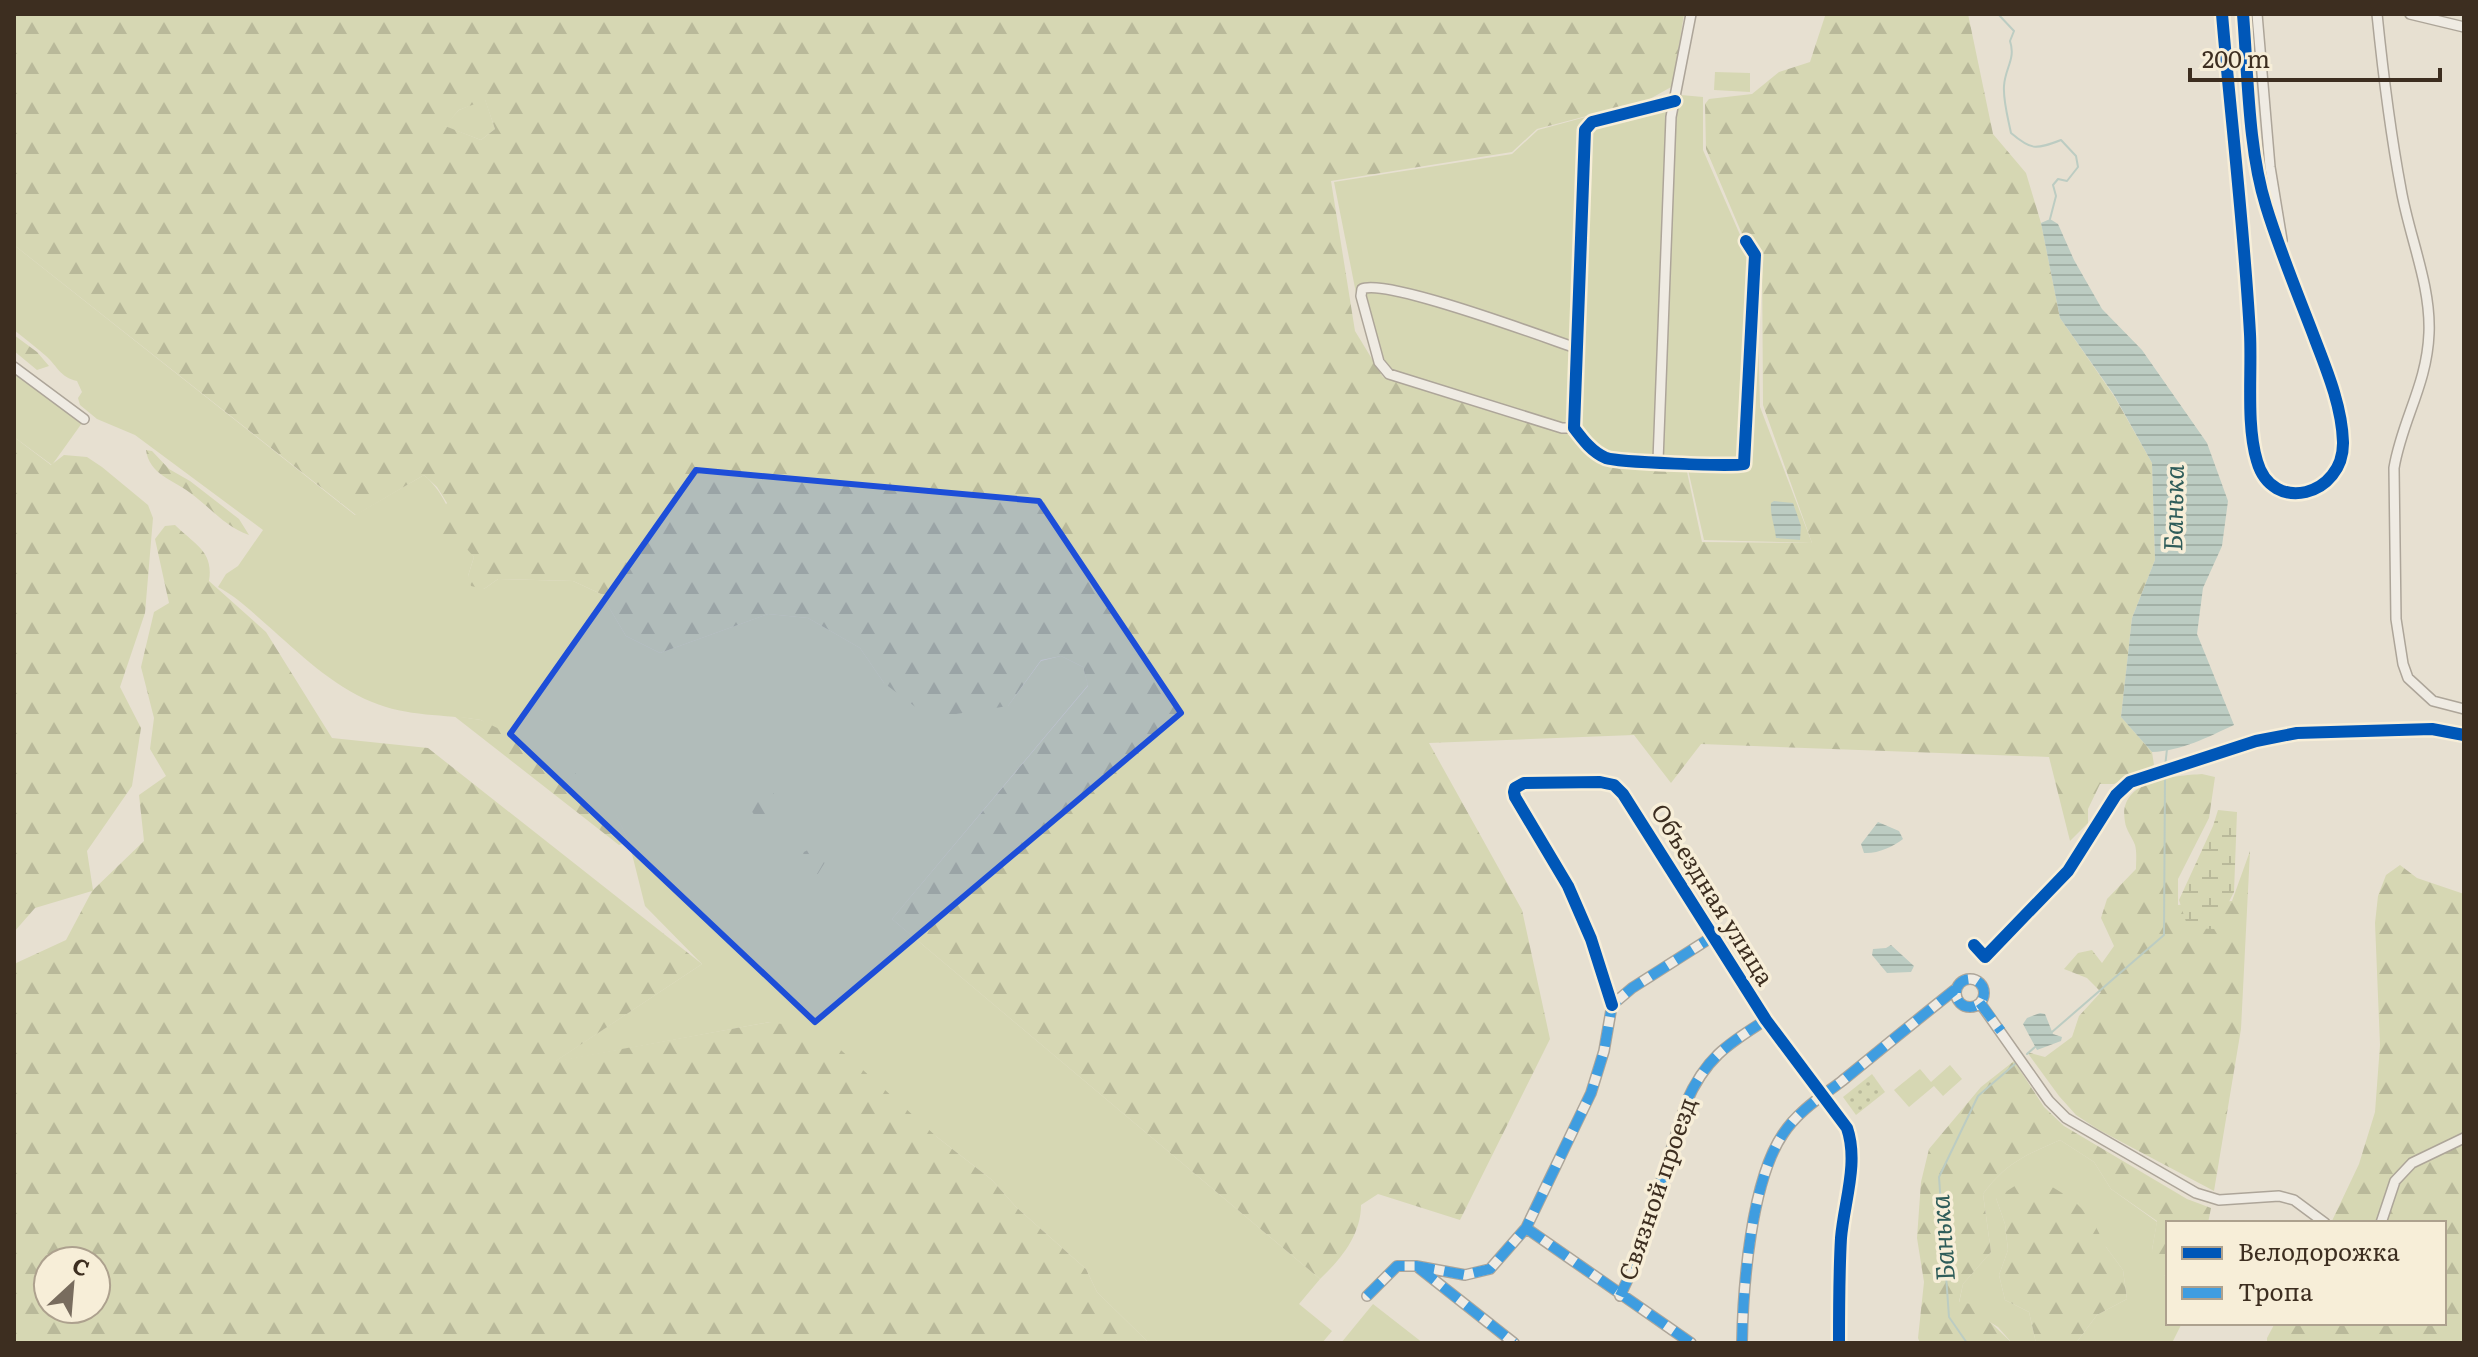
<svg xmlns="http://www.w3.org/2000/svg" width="2478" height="1357" viewBox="0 0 2478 1357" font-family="Literata,serif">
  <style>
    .green { fill: #d6d7b3 }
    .forest { fill: url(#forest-firs); fill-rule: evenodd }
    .wetland { fill: url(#wetland-marsh) }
    .park { fill: url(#park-dots) }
    .water { fill: url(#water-rules) }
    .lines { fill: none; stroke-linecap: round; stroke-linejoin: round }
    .stream { stroke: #bcccc2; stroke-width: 2 }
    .minor-casing { stroke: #ada599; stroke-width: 12 }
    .minor { stroke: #efebe3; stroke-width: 9 }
    .quiet { stroke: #3f9de0; stroke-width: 10; stroke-dasharray: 20 10; stroke-linecap: butt }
    .cycleway-casing { stroke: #f7eed8; stroke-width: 17 }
    .cycleway { stroke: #0057b8; stroke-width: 12 }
    .marked { fill: #1d4ed8; fill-opacity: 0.2; stroke: #1d4ed8; stroke-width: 6; stroke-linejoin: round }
    .labels { text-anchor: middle; stroke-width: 7; stroke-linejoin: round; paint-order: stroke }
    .street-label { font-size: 24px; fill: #3d2e20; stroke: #f7eed8 }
    .water-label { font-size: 26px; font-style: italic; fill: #2f5d5a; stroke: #f7eed8 }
  </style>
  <defs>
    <pattern id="forest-firs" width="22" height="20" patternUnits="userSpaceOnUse" patternTransform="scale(2)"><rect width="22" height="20" fill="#d6d7b3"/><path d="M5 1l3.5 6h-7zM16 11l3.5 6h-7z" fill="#b9b99a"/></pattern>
    <pattern id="wetland-marsh" width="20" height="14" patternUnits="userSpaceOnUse" patternTransform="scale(2)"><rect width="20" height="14" fill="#d6d7b3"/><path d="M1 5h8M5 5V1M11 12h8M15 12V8" fill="none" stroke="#b9b99a"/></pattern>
    <pattern id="park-dots" width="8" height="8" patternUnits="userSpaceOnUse" patternTransform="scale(2)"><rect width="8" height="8" fill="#d6d7b3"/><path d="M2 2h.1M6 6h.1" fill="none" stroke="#b9b99a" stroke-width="1.8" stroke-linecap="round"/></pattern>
    <pattern id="water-rules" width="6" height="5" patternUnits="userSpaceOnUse" patternTransform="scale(2)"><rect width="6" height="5" fill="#bcccc2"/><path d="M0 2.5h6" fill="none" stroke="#a2b0a6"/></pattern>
  </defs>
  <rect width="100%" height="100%" fill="#e7e0d1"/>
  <path class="green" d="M1715,72L1750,73V92L1714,90Z
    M1670,94L1703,97V150L1741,237L1752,241L1756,254L1760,407L1812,543L1704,540L1687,465H1618L1594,458L1569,434L1385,376L1357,298L1334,182L1512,154L1538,130Z
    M485,99L495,129L481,140L444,126L459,110Z
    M14,245L355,515L424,475C452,499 452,531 474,557L468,576L484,589L498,579L573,581L601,594L626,636L660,653L768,614L808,618L860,648L884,683L1008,706L1041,661L1061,656L1083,667L1088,685L892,919L1320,1279L1299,1304L1332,1331L1322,1343H1149L1097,1292L1086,1269L1016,1207L992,1180L937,1137L770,1022L554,1062L702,964L645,906L629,842L616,815L481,720C444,714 407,717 372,702C331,685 299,653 267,625C251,611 237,597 218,587L226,574L238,566L263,530L135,435L97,419L80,405L78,398L82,392L77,381C60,377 58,367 46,356C36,347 25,339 14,330Z
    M14,371L82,423L52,465L14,437Z
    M1950,1065L1962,1079L1943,1096L1934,1086L1909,1107L1894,1090L1920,1069L1931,1082Z
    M2060,1140L2094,1162L2111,1189L2157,1222L2152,1250L2168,1282V1323H2182L2172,1343H2076L2097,1315L2127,1299L2123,1270L2106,1247L1996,1198L2005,1224L2008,1250L1999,1275L2005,1300L2029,1312L2036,1343H2012L1998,1327L1959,1303L1963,1284L1991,1252L1983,1194C2007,1162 2024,1156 2060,1140Z
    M1373,1304L1423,1343H1341Z"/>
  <path class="forest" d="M14,14H1684L1673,86L1648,100L1537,129L1512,152L1331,181L1355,331L1383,377L1568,434L1594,460L1620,469L1646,463L1686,467L1702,542L1812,543L1763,405L1762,256L1753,239L1742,234L1706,149L1705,104L1709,99L1752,94L1779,72L1810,62L1825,16L1968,14L1993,134L2026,173L2041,223L2060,318L2114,396L2152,463L2155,560L2132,618L2121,717L2152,752L2154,765L2114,784H2100L2088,809V823L2070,841L2049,757L1701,744L1671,783L1634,735L1429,743L1522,910L1550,1039L1460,1220L1378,1194L1361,1205C1361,1235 1341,1259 1320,1279L892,919L1088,686L1083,667L1061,656L1041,660L1008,706L930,718L884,683L860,648L808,618L768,614L660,653L626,636L601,594L573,581L498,579L484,589L471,586L468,576L474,557L465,547L454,554L435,547L437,516L447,503L437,487L424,475L356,515L14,245ZM485,100L495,129L481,140L445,126L459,110Z
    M14,335L37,352L49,366L37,370L14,351Z
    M14,437L51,465L64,455L87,457L102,467L148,505L153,518L145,613L120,687L141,728L132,786L87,851L93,890L144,841L139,795L166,776L150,749L154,718L141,667L154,612L169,603L155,539L165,526L175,525C194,544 214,551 209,581L266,632L332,738L428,748L702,964L556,1061L770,1022L800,1027L832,1042L937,1137L992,1180L1016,1207L1086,1269L1097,1292L1149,1343H14V964L66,940L92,891L35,908L14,932ZM48,1261H96V1309H48Z
    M146,450L152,451L169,469L190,481L239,519L249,535C225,527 209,506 189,492C173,480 149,474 146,450Z
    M454,716L481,720L562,760L616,814L629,842L619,845Z
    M2202,774L2215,777L2209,818L2178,879V905L2232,901L2250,851L2241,1029L2214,1191L2099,1130L2076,1115L2059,1096L2027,1052L2045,1057L2072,1037L2079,1016L2101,992L2087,978L2064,969L2078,953L2092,950L2102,963L2114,946L2101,918L2107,899L2136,869C2136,862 2137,852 2135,845C2132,837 2126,830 2125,822C2117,780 2172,776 2202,774Z
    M758,786L772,790L780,808L779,818L762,826L746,803Z
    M819,844L827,859L814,880L796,869L804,852Z
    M2400,865L2417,878L2464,894V1343H2267V1338L2275,1323H2444V1223H2331L2359,1164L2375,1112L2380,1045L2375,923L2378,896L2386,875Z
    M2014,1061L2044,1107L2064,1126L2187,1199L2211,1208L2208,1223H2168V1282L2166,1276L2154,1270L2152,1250L2157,1221L2111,1189L2094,1162L2060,1140C2024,1156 2007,1162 1983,1194L1991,1252L1963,1284L1959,1302L1971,1304L2012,1343H1920L1918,1338L1924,1282L1917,1238L1921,1182L1929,1149L1981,1087Z
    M2021,1182L2049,1185L2072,1199L2092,1219L2106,1247L2123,1270L2127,1299L2097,1315L2076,1343H2036L2029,1312L2005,1300L1999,1275L2008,1250L2005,1224L1996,1198Z"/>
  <path class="wetland" d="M2218,810L2237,812L2234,892L2215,929L2188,928L2179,900L2213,826Z"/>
  <path class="park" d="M1872,1074L1885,1092L1856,1115L1843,1097Z"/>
  <path class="water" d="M2050,219L2058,224L2074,260L2102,309L2142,350L2207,443L2228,501L2222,546L2203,588L2197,634L2234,725C2208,737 2181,751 2152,752L2121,717L2132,618L2155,560L2152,463L2114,395L2060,318L2041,223Z
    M1774,501L1793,503L1801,526L1800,540L1776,538C1775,526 1770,516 1771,503Z
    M1878,822L1899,831L1903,839C1893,847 1877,854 1864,853L1861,844Z
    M1891,945L1914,966L1911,972L1887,973L1872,955L1873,949L1886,948Z
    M2040,1013L2045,1014L2053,1034L2062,1037L2061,1041L2037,1050L2023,1024L2027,1018Z"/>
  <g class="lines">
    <path class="stream" d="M1998,14L2014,31L2010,41C2016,59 2005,68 2004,86C2003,101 2008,118 2011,133C2031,150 2035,150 2061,140L2076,156L2078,167L2067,181L2058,179L2053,185L2056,196L2050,219
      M2165,767L2167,749
      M2052,1032L2164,935L2165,773
      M2027,1054L2035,1047
      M1967,1343L1949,1317L1939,1177L1978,1096L2016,1063"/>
    <defs>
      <path id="minor" d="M2222,14C2231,120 2244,227 2250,334C2252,372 2246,425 2257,461C2272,515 2344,496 2343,442C2342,408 2328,373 2316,342C2299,297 2280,252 2266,206C2248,149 2248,74 2243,14
        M2257,14L2270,167L2282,240
        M2377,14C2383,73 2390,131 2401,189C2409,236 2431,285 2429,333C2427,385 2402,420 2394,468L2396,619L2403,664L2408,678L2433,701L2464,709
        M2410,14L2464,27
        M1675,101L1592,122L1585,130L1574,428C1583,440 1592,452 1606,458C1617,462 1732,467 1744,464L1755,255L1746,241
        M14,367L84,419
        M1574,428H1562L1389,374L1379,362L1361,296L1362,289C1386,278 1541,336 1576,348
        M1658,461L1671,117L1691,14
        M1974,945L1985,957L2068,871L2116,795L2130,782L2256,741L2297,733L2432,729L2464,735
        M1956 993a14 14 0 1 1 28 0a14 14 0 1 1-28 0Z
        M1980,1003L2049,1101L2066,1118L2196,1193L2219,1200L2279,1196L2294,1200L2325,1223
        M1612,1005L1591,939L1568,886L1515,797L1514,792L1515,788L1524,783L1600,782L1614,785L1623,794L1766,1020L1847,1128C1859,1163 1844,1202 1841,1238C1839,1273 1839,1308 1839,1343
        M2381,1223L2395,1181L2412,1163L2464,1138
        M1526,1228L1691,1343
        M1419,1268L1514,1343
        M1367,1296L1397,1266H1416L1465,1275L1490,1269L1526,1228L1591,1093L1604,1051L1612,1005L1632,988L1712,937
        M1620,1296L1634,1266L1686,1103C1705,1059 1726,1045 1766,1020
        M1742,1343C1743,1286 1751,1181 1783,1134C1798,1111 1821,1097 1842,1081C1880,1050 1918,1019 1957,988"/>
    </defs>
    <use href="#minor" class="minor-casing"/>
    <use href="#minor" class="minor"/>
    <path class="quiet" d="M1956 993a14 14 0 1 1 28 0a14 14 0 1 1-28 0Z
      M1980,1003L2001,1031
      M1526,1228L1691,1343
      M1419,1268L1514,1343
      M1367,1296L1397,1266H1416L1465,1275L1490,1269L1526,1228L1591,1093L1604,1051L1612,1005L1632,988L1712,937
      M1620,1296L1634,1266L1686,1103C1705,1059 1726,1045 1766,1020
      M1742,1343C1743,1286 1751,1181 1783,1134C1798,1111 1821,1097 1842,1081C1880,1050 1918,1019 1957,988"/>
    <defs>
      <path id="cycleway" d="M2222,14C2231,120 2244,227 2250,334C2252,372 2246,425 2257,461C2272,515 2344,496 2343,442C2342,408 2328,373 2316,342C2299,297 2280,252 2266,206C2248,149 2248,74 2243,14
        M1675,101L1592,122L1585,130L1574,428C1583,440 1592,452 1606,458C1617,462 1732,467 1744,464L1755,255L1746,241
        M1974,945L1985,957L2068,871L2116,795L2130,782L2256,741L2297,733L2432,729L2464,735
        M1612,1005L1591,939L1568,886L1515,797L1514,792L1515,788L1524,783L1600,782L1614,785L1623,794L1766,1020L1847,1128C1859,1163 1844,1202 1841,1238C1839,1273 1839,1308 1839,1343"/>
    </defs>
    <use href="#cycleway" class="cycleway-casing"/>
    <use href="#cycleway" class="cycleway"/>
  </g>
  <path class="marked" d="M696,470L1039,501L1181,713L815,1022L510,734Z"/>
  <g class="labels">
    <g class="street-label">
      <text transform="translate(1712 895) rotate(58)" y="8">Объездная улица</text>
      <text transform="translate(1658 1189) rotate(-71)" y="8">Связной проезд</text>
    </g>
    <g class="water-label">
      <text transform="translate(2174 508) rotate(-89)" y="9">Банька</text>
      <text transform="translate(1943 1238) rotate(-94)" y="9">Банька</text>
    </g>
  </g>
  <rect width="2478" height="1357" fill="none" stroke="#3d2e20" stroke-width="32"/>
  <rect x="2166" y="1221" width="280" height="104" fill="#f7eed8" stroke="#ada18e" stroke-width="2"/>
  <rect x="2182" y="1247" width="40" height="12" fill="#0057b8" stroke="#ada18e" stroke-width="2"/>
  <text x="2238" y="1261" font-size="24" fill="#3d2e20">Велодорожка</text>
  <rect x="2182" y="1287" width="40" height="12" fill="#3f9de0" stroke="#ada18e" stroke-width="2"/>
  <text x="2238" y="1301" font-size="24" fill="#3d2e20">Тропа</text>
  <g transform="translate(72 1285) rotate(26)"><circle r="38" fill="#f7eed8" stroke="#ada18e" stroke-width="2"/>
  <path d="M0-6L14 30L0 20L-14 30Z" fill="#786c5e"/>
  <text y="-12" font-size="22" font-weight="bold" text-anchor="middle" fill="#3d2e20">С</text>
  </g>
  <path d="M2190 68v12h250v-12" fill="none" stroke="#3d2e20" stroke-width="4"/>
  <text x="2202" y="68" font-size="24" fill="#3d2e20" stroke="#f7eed8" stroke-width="6" paint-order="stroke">200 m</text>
</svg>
